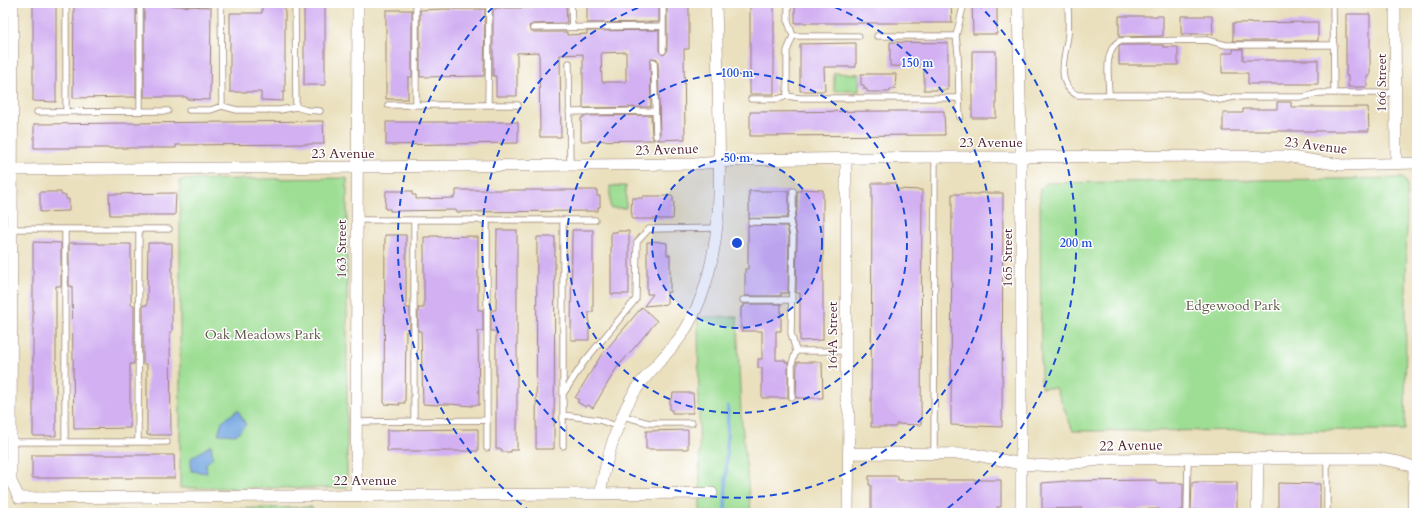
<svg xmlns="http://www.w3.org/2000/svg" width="1420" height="516" viewBox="0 0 1420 516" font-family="Cardo,serif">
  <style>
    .green { fill: #9ede94; stroke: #747e60 }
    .water { fill: #76a7e1; stroke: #606386 }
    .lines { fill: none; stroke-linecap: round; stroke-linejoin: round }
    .stream { stroke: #76a7e1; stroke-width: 3.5 }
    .building { fill: #d2b0f2; fill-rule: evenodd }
    .service-casing { stroke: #9a8074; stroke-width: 7 }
    .minor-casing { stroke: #9a8074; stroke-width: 12 }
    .service { stroke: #fff; stroke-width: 5.5 }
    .minor { stroke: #fff; stroke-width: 11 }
    .ring { fill: none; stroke: #1d4ed8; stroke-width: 2; stroke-dasharray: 7 5 }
    .labels { text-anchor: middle; stroke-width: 3; stroke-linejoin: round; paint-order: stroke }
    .street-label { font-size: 14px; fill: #4a1f2b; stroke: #fff }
    .park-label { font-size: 14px; fill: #63584a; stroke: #fff }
    .centre { fill: #1d4ed8; stroke: #fff; stroke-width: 2 }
    .ring-label { font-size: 12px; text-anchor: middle; font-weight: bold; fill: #1d4ed8; stroke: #fff; stroke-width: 3; stroke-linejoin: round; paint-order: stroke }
  </style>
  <rect width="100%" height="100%" fill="#fff"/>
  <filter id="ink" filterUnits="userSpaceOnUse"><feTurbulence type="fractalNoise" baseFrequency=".025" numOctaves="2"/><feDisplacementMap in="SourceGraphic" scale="8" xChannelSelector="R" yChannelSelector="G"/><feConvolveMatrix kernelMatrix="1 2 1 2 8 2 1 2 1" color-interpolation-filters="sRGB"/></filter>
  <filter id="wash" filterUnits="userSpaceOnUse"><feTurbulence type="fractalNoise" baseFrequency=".012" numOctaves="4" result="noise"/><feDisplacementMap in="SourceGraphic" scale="16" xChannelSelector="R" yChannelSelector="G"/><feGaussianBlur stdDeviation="0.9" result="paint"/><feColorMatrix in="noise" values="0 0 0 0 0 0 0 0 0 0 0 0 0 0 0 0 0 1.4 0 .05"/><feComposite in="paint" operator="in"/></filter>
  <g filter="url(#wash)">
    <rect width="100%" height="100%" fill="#eae0bd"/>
    <path class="green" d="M834,73L859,74V91H834Z
      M347,178V488H180V180Z
      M1403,178L1407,185L1405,430L1073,431L1056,388H1041L1040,189L1046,183Z
      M610,186H626V208H610Z
      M698,317H737L741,414L751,513H700Z
      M312,507V513H49Z"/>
    <path class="water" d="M238,410L246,425L236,435L218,434L222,421Z
      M211,445L213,457L206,464L207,473L191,471V458Z"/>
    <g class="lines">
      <path class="stream" d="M725,513L728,406"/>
    </g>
    <g id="blocks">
      <path class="building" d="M33,3H56V102L33,101Z
        M750,3H774V94H750Z
        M795,3H951L952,23H795Z
        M972,3H997V34H973Z
        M566,4L567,23L533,24L529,26L530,30L533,32H567V35L587,34V31L659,30V51L663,55L665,54L667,51V4L689,5V49H684L685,139L658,140L660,136L658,62L657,59L654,58L651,59L650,62L651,107L583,108V54L560,55L561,137H540L539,52L517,53V96H496V76H493V9H496V8H532V5ZM626,52V82H602L601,53Z
        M587,4H659V22L587,23Z
        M108,5H136V97L73,98L74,6H108Z
        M144,5L211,7L210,100L187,99V97H144Z
        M262,6H285V92H283V101L261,100V92H230V13H262Z
        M304,6H325V85H304Z
        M444,9H485L484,76L420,77V10Z
        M386,10H412V77H408V99H386Z
        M1346,14H1370V76H1367V87H1348V76H1346Z
        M1119,16H1163V36L1119,37Z
        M1181,16H1212L1213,34H1181Z
        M1318,22V41H1233V23Z
        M890,42L948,43V90H924V67L890,66Z
        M856,43V67H824L825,91H800V44Z
        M1121,45H1163V47H1178V65H1119V47Z
        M1233,49H1243V60H1318V84H1248V73H1222V53H1233Z
        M972,51H996V118H972Z
        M861,74H896L895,89H890V92H867V89H864V85H861Z
        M1277,102H1291V107H1368L1369,131H1223V113H1243V109H1277Z
        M890,111H944L945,135L750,136V112Z
        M651,115L652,136L654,140L581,141V118H583V116Z
        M323,121L324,144L176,145V148H34V124Z
        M386,122H518V143L386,145Z
        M872,183H896V189L922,190L921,425L896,424V427H871Z
        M801,189L823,190V340L800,341V293H796L797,236L794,222L797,210V191H801Z
        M456,190H597V196H600V207H598V211L456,212V210L390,211V209H385L386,191H412V195H416V199L454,198V196H456Z
        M749,191H789V209L787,218L749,219Z
        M40,192H61V195H66V199H69V211L40,212Z
        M176,193L175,215H110L109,194Z
        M979,193H1003L1002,427L951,425L952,194H979Z
        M643,196H673V202H674L673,219H632V213H631L632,198H643Z
        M748,225L787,226L789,236L788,293H781V296H745V269H748Z
        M497,230H517V450H511V452H502V449H496V331H491V310H496Z
        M572,230H593V312H589V340H571Z
        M617,231H629V294H611V232H617Z
        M385,235H406V308H410V331H406L405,403H399L400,405L384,404Z
        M430,236H438V237L472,236V237H478V310H483V331H478L479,405H472V406L449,404H438V405L423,404L421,331H418V308H424V237H430Z
        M537,237H555L554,449H536Z
        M653,241L667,243V255H670V292H667V304L644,306L653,294H647V242H653Z
        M33,242L61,243V286H56V436H33Z
        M69,243H98V244H131V305H134V364H130V428L74,429L72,286H69Z
        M148,243H172V332H170L171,435H147V364H143V305H147Z
        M744,304H781V331H776V360H785V362H788V398H762V368H758V359H762V331H741V307H744Z
        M642,307L657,321L616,369L593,408L588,405L586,407L577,402L579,400L575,398L600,357Z
        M797,362H822L823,398H796Z
        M673,393H693L694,407H693V413H672V410H670V399H672Z
        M478,429V451H387V430Z
        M688,430V449H646V431Z
        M32,455H174L175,478H32Z
        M869,476H898V480H1001V507H997V510L897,511V513H871V485H869Z
        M1156,480V483H1183V510H1180V513H1159V509L1082,510V508L1042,509V483L1067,481Z
        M1195,482H1237V510H1191L1192,483Z
        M1278,483L1320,484V512L1278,511Z"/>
    </g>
  </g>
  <g filter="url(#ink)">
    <use href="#blocks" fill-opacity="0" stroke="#9a8074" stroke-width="1"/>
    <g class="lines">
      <defs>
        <path id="service" d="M66,3V112
          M140,3V111
          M221,3L222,106
          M295,3L296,107
          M416,3V105
          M571,3L572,27
          M788,3V22L793,36L787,51V96L800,98H959L958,53L956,36L964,3
          M1068,3C1068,13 1069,24 1068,35C1066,54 1054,83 1077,95H1200L1220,100L1234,97H1304L1319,93H1395
          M1333,3L1334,93
          M663,4V51
          M533,28L663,26
          M793,36H859
          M877,36H956
          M654,62L656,136
          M569,63L570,166
          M1109,95C1109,79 1103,51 1119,41L1207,40L1226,45H1334
          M959,98L960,117
          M751,99H778L787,96
          M388,105H518
          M488,105L489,3
          M189,110H211L222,106L237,110H280L296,107L306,110L320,111
          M37,112L168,111
          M569,112L655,111
          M356,220H595
          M751,222H790
          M12,229H169
          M743,300H792
          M796,351H847
          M563,394L584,362L636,299L637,242L649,229L718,228
          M792,397V363L796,351L791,333L793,236L790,222L793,210V191
          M563,415L599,420L619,427
          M623,416L649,423H692
          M414,421V220
          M356,422L487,420
          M11,442H167
          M65,442V230
          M138,442L139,229
          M563,446V220
          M487,448V220
          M934,453L935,157
          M1187,513L1188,459
          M1327,513V457"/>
        <path id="minor" d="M13,3L11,442V481L19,498L712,493
          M1018,3L1021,142V513
          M1395,3L1396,163
          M846,158V399L849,413L848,513
          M12,170L694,164L744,160L935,157L1285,156L1341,165L1417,163
          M848,453L972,454L1021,464L1052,466L1107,459L1375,458L1399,462L1417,468
          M600,494C606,459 619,412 640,384C652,369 666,355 678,340C688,328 696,310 702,295C722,239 720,179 719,121C718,82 717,42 716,3
          M356,495L358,3
          M1257,513L1258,458
          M1413,513L1414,468"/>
      </defs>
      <use href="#service" class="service-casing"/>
      <use href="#minor" class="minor-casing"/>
      <use href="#service" class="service"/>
      <use href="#minor" class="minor"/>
    </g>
  </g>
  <circle cx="737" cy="243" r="85" fill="#1d4ed8" fill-opacity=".12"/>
  <g class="ring">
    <circle cx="737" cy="243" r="85"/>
    <circle cx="737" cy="243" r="170"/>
    <path d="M824 3A255 255 0 1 1 650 3"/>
    <path d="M531 512A339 339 0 0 1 497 3M977 3A339 339 0 0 1 943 512"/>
  </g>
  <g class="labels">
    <g class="street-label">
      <text transform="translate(1381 83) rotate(-90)" y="5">166 Street</text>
      <text x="991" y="147">23 Avenue</text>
      <text transform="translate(1316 145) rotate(7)" y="5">23 Avenue</text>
      <text transform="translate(667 149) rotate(-2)" y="5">23 Avenue</text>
      <text x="343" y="158">23 Avenue</text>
      <text transform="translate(341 249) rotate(-90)" y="5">163 Street</text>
      <text transform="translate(1007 258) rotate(-90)" y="5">165 Street</text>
      <text transform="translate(832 336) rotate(-90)" y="5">164A Street</text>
      <text transform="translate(1131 445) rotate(-1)" y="5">22 Avenue</text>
      <text x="365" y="485">22 Avenue</text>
    </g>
    <g class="park-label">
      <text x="1233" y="310">Edgewood Park</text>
      <text x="263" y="339">Oak Meadows Park</text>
    </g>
  </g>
  <circle cx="737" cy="243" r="6" class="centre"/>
  <g class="ring-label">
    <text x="917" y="67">150 m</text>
    <text x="737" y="77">100 m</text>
    <text x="737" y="162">50 m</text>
    <text x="1076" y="247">200 m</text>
  </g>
  <rect width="1420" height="516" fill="none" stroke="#fff" stroke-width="16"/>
</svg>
